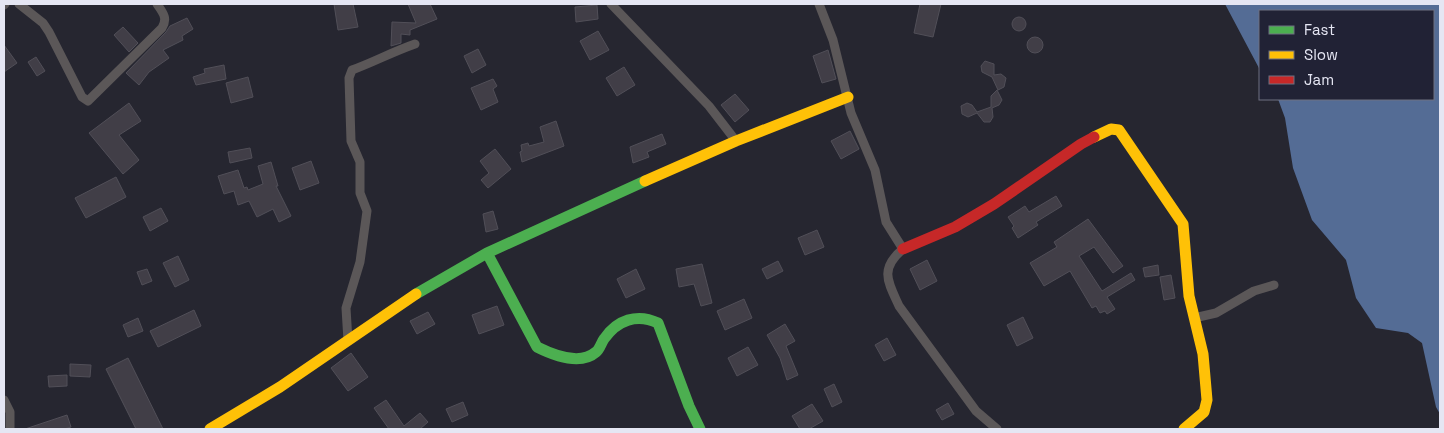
<svg xmlns="http://www.w3.org/2000/svg" width="1444" height="433" viewBox="0 0 1444 433" font-family="'Space Grotesk',sans-serif">
  <style>
    .water { fill: #546c95 }
    .building { fill: #413e47; stroke: #514f58 }
    .lines { fill: none; stroke-linecap: round; stroke-linejoin: round }
    .street { stroke: #5b5758; stroke-width: 9 }
    .fast { stroke: #4caf50; stroke-width: 11 }
    .slow { stroke: #ffc107; stroke-width: 11 }
    .jam { stroke: #c62828; stroke-width: 11 }
  </style>
  <rect width="100%" height="100%" fill="#262630"/>
  <path class="water" d="M1225,4H1440V414L1436,407L1422,343L1408,333L1376,328L1356,298L1346,260L1312,220L1293,168L1285,118L1278,99H1433V11H1260V70Z"/>
  <path class="building" d="M334,4H353L358,27L338,30Z
    M408,4H430L437,19L410,30V35L401,34V43L391,46L392,22L416,23Z
    M920,4H941L933,37L914,33Z
    M597,5L598,19L576,22L575,7Z
    M1012 24a7 7 0 1 1 14 0a7 7 0 1 1-14 0Z
    M187,18L193,29L182,36L183,40L163,50L169,58L149,72L139,85L126,73L166,32L170,26Z
    M123,27L138,43L129,52L114,35Z
    M598,31L609,50L590,60L580,41Z
    M1027 45a8 8 0 1 1 16 0a8 8 0 1 1-16 0Z
    M4,45L17,63L4,72Z
    M478,49L486,65L472,73L464,56Z
    M828,50L836,79L822,83L813,56Z
    M36,57L45,71L37,76L28,62Z
    M985,61L994,64V75L1001,74L1006,78L1004,87L998,90L992,77L982,72L981,66Z
    M224,65L226,79L196,85L193,77L205,73L204,69Z
    M624,67L635,85L617,96L606,78Z
    M248,77L253,97L231,103L226,83Z
    M493,79L497,86L493,89L498,102L481,110L471,88Z
    M997,90L1002,100L999,105L992,108L993,117L990,122H984L977,113L968,117L962,114L961,106L967,103L972,105L977,112L991,107V96Z
    M735,94L749,110L735,122L721,105Z
    M129,103L141,121L119,135L139,160L123,174L89,133Z
    M556,121L564,146L522,162L520,152L522,151L521,145L528,143L529,146L544,142L540,127Z
    M850,131L859,149L841,159L831,141Z
    M662,134L666,144L647,152L649,157L633,163L630,147Z
    M250,148L252,158L230,163L228,152Z
    M495,149L511,169L488,188L481,180L489,173L480,161Z
    M311,161L319,183L300,190L292,168Z
    M271,162L278,186H276L291,216L279,222L273,209L257,217L249,201L238,205L234,191L224,194L218,176L238,170L244,188L247,187L248,190L263,184L258,166Z
    M116,177L126,197L86,218L75,198Z
    M1056,196L1062,206L1036,222L1038,225L1018,238L1012,228L1014,226L1008,217L1025,206L1029,212Z
    M161,208L168,221L150,231L143,217Z
    M493,211L498,229L486,232L483,214Z
    M1088,219L1123,266L1113,273L1094,247L1079,256L1102,291L1131,273L1135,280L1107,297L1115,309L1107,314L1105,311L1100,313L1096,306L1092,308L1070,271L1044,286L1030,263L1057,247L1054,242Z
    M817,230L824,247L805,255L798,238Z
    M178,256L189,280L175,287L163,263Z
    M927,260L937,281L920,290L910,269Z
    M778,261L783,271L767,279L762,269Z
    M702,264L712,303L701,306L694,284L679,287L676,269Z
    M1158,265L1159,275L1145,277L1143,268Z
    M147,269L152,281L142,285L137,272Z
    M636,269L645,289L626,298L617,279Z
    M1171,275L1175,298L1164,300L1160,277Z
    M744,299L752,318L725,330L717,311Z
    M497,306L504,325L479,334L472,315Z
    M194,310L201,326L158,347L150,331Z
    M428,312L435,324L417,334L410,321Z
    M1023,317L1033,338L1017,346L1007,325Z
    M138,318L143,331L128,337L123,325Z
    M785,324L795,341L786,346L798,375L787,380L780,358L767,335Z
    M887,338L896,355L884,361L875,345Z
    M748,347L758,365L737,376L728,358Z
    M351,353L368,377L348,391L331,368Z
    M128,358L163,429H136L106,369Z
    M70,364L91,365L90,377L70,376Z
    M67,375V386L49,387L48,376Z
    M834,384L842,402L832,407L824,389Z
    M386,400L404,426L420,413L428,422L420,429H389L374,408Z
    M463,402L468,415L452,422L446,409Z
    M948,403L954,414L942,420L936,410Z
    M812,404L823,421L809,429H800L792,416Z
    M67,415L71,427L64,429H25Z"/>
  <g class="lines">
    <path class="street" d="M19,4L43,23L49,32L82,97L88,101L162,28C168,18 163,13 157,4
      M611,4L709,106L736,141
      M819,4L833,40L851,113L875,170L886,222L903,249C879,269 888,282 899,306L976,411L997,429
      M4,5L5,4
      M1194,318L1216,313L1254,291L1274,285
      M348,341L346,308L360,262L367,211L360,193V162L351,141L349,78L352,70C374,62 392,52 415,44
      M4,400L10,412V429"/>
    <path class="fast" d="M487,253L537,347C553,355 580,366 596,352C600,349 601,343 604,339C617,320 637,313 658,323L689,406L700,429
      M416,294L487,253L645,181"/>
    <path class="slow" d="M1094,137L1111,129L1119,130L1183,224L1189,296L1203,354L1207,400L1204,412L1184,429
      M645,181L736,141L848,97
      M210,429L280,387L416,294"/>
    <path class="jam" d="M903,249L955,227L994,204L1081,144L1094,137"/>
  </g>
  <rect width="1444" height="433" fill="none" stroke="#e5e6f3" stroke-width="10"/>
  <rect x="1259" y="10" width="175" height="90" fill="#212235" stroke="#6f7081"/>
  <rect x="1269" y="26" width="25" height="8" fill="#4caf50" stroke="#6f7081"/>
  <text x="1304" y="35" font-size="15" fill="#e5e6f3">Fast</text>
  <rect x="1269" y="51" width="25" height="8" fill="#ffc107" stroke="#6f7081"/>
  <text x="1304" y="60" font-size="15" fill="#e5e6f3">Slow</text>
  <rect x="1269" y="76" width="25" height="8" fill="#c62828" stroke="#6f7081"/>
  <text x="1304" y="85" font-size="15" fill="#e5e6f3">Jam</text>
</svg>
